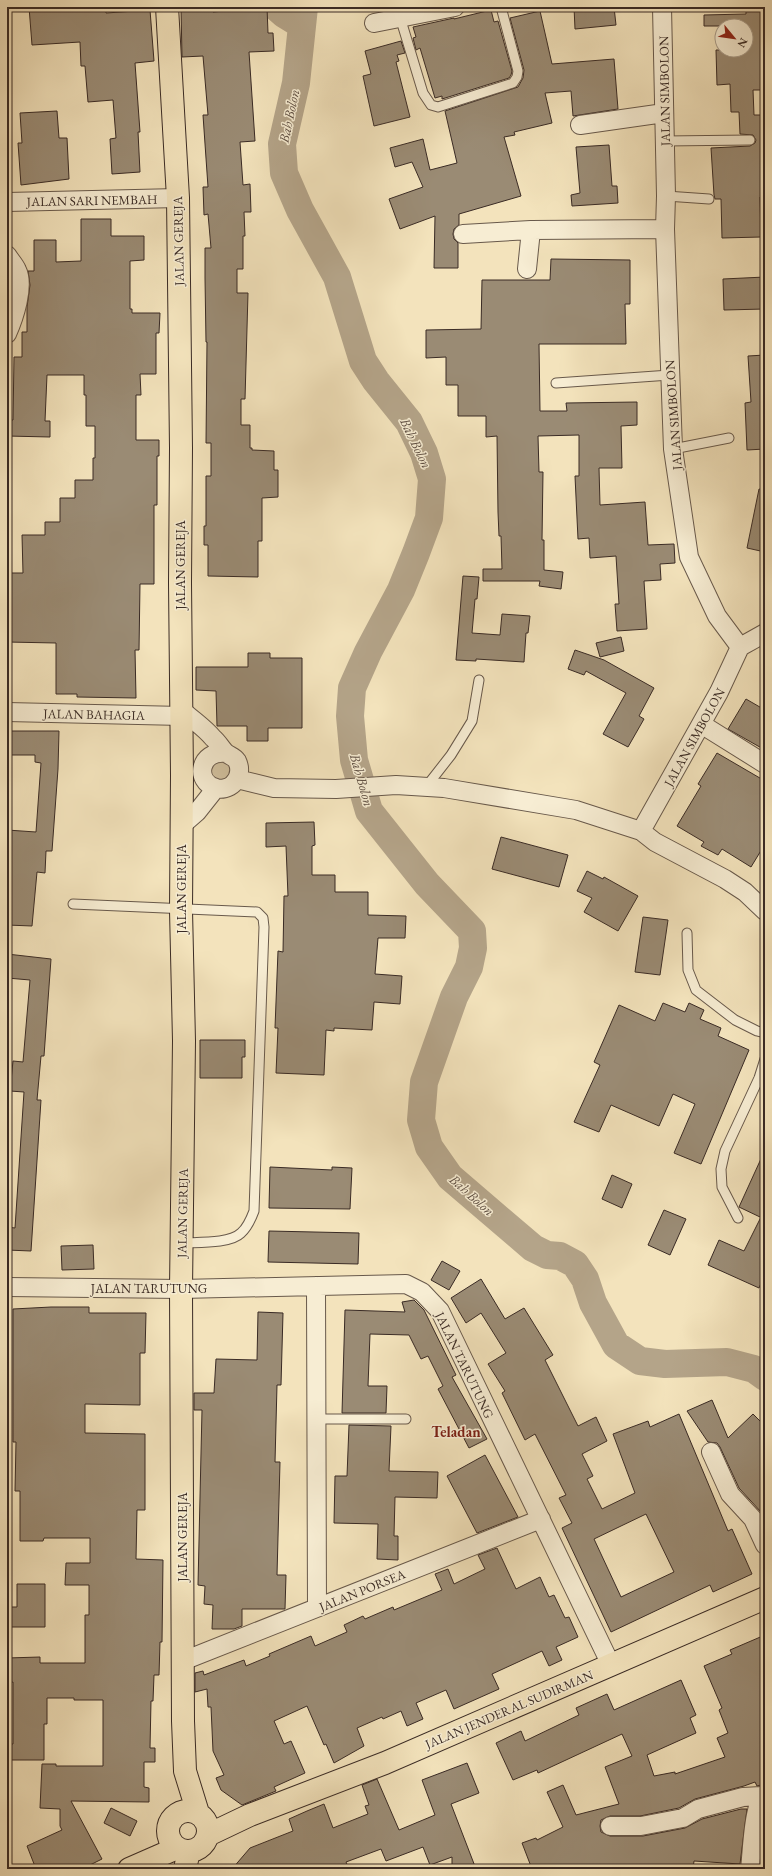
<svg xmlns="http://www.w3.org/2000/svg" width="772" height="1876" viewBox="0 0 772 1876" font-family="'EB Garamond',serif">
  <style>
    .green { fill: #d4c4a2; stroke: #877864 }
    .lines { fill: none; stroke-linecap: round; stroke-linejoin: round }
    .river { stroke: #b4a489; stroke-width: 28 }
    .building { fill: #9a8b74; stroke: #3a2b25; fill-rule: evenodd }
    .lane-casing { stroke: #68594b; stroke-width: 11 }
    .street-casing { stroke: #68594b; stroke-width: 20 }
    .primary-casing { stroke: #3a2b25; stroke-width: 24 }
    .lane { stroke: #f7edd3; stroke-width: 9 }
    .street { stroke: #f7edd3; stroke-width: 18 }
    .primary { stroke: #f3e3bc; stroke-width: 22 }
    .labels { text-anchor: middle; stroke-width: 3; stroke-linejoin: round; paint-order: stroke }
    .street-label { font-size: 13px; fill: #3a2b25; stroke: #f7edd3 }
    .water-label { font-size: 14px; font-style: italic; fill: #5f4f43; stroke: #f7edd3 }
    .quarter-label { font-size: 15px; font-weight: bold; fill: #7a1f14; stroke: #f7edd3 }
  </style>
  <rect width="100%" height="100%" fill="#f3e3bc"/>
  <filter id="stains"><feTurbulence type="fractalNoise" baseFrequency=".005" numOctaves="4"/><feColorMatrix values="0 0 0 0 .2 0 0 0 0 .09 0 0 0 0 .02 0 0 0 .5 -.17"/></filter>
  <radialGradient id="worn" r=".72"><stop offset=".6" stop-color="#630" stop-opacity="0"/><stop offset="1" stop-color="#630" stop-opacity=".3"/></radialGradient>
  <path class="green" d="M215,754L238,768L219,788L205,765Z"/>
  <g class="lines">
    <path class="river" d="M276,7L284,14L302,25
      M304,7L296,83L282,144L284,173L300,210L337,277L363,361L376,381L409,422L424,453L432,479L429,518L416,553L401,590L368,652L352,688L350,716L354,760L369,811L427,884L472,931L473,948L469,967L454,997L424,1082L421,1120L429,1147L450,1177L533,1248L547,1255L560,1256L575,1264L585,1279L593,1303L616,1345L640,1361L665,1364L727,1362L754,1369L765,1377"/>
  </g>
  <path class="building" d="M29,7H106V13L150,10L154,61L135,63L140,132H138L140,172L112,174L110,139L116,138L113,100L88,102L85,66H81L80,42L32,45Z
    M212,7L213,12L267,7L268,33H273L274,51L249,52L255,141L240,142L243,185L250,184L251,212H244L245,236H243V269H237V293H248L245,399H241V425H250V448H252V450L274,451V470H278V497L262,498V541H258V577L208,576V545H204V526H206V476H211V443H206L207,342H206L205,278V248H211L208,214L204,215L203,187H208L203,115H208L203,56L182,57L181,9Z
    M574,7H614L616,25L575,29Z
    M746,7H765V90H753L754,115H765V197H760L761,237L722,238L721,199H715L714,195L711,148L750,146L755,143L756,140L753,135L740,134L739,112H731L730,84L717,85L716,50H746V26H704V15L746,14Z
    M491,10L494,22L498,21L512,71L511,75L509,78L442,99V96L435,98L420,48L416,50L413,38L416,37L413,27L454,18V19Z
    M540,11L552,64L614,59L618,109L573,116L571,91L545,93L552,123L514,132L515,135L504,137L521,196L459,214V225L454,229L453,234L454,239L458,243V268H434L435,216L400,229L389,199L423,187L412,162L395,167L390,148L423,139L430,170L457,163L445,111L518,87L523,78L524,70L510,18Z
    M401,41L405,53L397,55L399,61L396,62L410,117L374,126L363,76L371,74L365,51Z
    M57,111L59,138H67L69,179L21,185L18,143H22L20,113Z
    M609,145L612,186H617L618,203L572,206L571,195L580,193L576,147Z
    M81,219H111V236H144V260L130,261V309H132V313H160L159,333H156V374H140L141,395H136V440H159V456H157V505H154V584H140L139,650H135L136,698L77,697V694H56V643L7,642V573H23L22,535H45V522H60V498H75V480H93V458H95V426H86V395H84V375H47L45,421H50V437L7,436V420H13L14,357H22V332H27V307L30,285L28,271H34V240H56V262L81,261Z
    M551,259L630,260V304H625L626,344H539L540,411H567L566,403L637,402V425L621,426L622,468H599L600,505L645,502L648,545L674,544L675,563L660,564L661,580L644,581L647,629L617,631L615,604H619L616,556L590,558L589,538L578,539L575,476H579V435L538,436L539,472H543L542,540H544V570L563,572L561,589L539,586L540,581H483V569H502L501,536H499L498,512L497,436L486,437V416H458V385H446V357L426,358V330L481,329L482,280H550Z
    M765,277V309L724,310L723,279Z
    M765,355V449L747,450L745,403L751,402L748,356Z
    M759,489L765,490V552L747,548Z
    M463,576L479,577L477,599H475L472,633L500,635L502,614L530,616L528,633H526L524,662L476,659V661L456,660Z
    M621,637L624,651L600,657L596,643Z
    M575,650L604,660L654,688L639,716L644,719L628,747L603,734L626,693L586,671L584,675L568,669Z
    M248,653H270V658H302V728H268V741H247V726H217L216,691L196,690V667H248Z
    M746,699L765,710V750L728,729Z
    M7,731H59L58,769L52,851H46L45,873L37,872L32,926L7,925V830L36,832L41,763L35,762V755H7Z
    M717,753L765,781V844L751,867L722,849L718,855L701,846L704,842L677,826L701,786L698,784Z
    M314,822L315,845L312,846V875H335V892H368V915L406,916L405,938H378L375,974L402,976L400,1004L374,1002L372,1030L334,1028V1031L326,1030L324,1075L276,1073L278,1028H275L278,951L283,952L284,896H288L286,846L266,847V823Z
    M501,837L568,855L559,887L492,869Z
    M587,871L603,879L604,877L638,896L618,931L584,912L592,898L577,891Z
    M643,917L668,920L660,975L635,972Z
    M7,954L51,959L44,1056H41L37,1100H41L31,1251L7,1250V1227L15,1228L24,1092L10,1091L13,1061L23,1062L30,980L7,978Z
    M663,1003L685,1012L689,1003L704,1010L700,1019L721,1028L718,1036L749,1050L701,1164L674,1153L695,1104L673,1094L659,1126L611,1105L599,1132L574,1122L600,1065L594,1062L619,1005L655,1021Z
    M200,1040H245V1057H242V1078H200Z
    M765,1150V1206L760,1217L739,1207Z
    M270,1167L332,1170V1167L352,1168L350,1209L269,1208Z
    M612,1175L632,1184L622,1208L602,1199Z
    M765,1209V1274L759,1288L708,1265L719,1240L744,1251Z
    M664,1210L686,1219L670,1255L648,1245Z
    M269,1231L359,1233L358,1264L268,1262Z
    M93,1245L94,1269L62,1270L61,1246Z
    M442,1261L460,1271L449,1290L431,1280Z
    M481,1279L505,1319L524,1308L553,1355L545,1360L578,1426L596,1417L607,1441L582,1454L593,1476L587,1479L602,1509L635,1493L613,1434L648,1421L650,1427L679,1414L728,1531L732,1529L752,1574L713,1592L710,1585L611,1632L562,1528L572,1523L559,1498L566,1495L535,1434L525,1440L502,1393L505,1391L488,1364L506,1353L481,1313L466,1323L451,1298ZM646,1514L674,1572L621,1597L594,1539Z
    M414,1300L424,1310L456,1375L452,1377L487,1439L469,1448L438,1389L443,1386L428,1356L421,1359L409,1335L370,1334L368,1386H387L386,1413H342L345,1310L405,1312L402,1302Z
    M51,1307H89V1313H146L145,1353H140V1405L85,1404V1433L145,1434V1510H137L136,1559L163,1560L162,1642H160L159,1675H154L153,1701H151L150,1748H155V1762H144V1787L149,1788V1802L71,1801L102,1859L82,1869H36L27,1846L62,1830L60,1826V1809L40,1808L42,1764H56V1766H103V1700H74V1698H47V1724H44V1760H11V1744H13V1682L7,1683V1658L40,1657V1663H85V1615H89V1585H65L66,1563H90V1538H44L43,1541H20V1491H15L16,1442H13V1309Z
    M258,1312L283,1313L281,1385H277L275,1462H280L277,1575H286L285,1609H242V1626L234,1629H212L213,1605L204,1604L205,1586L198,1585L202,1410H194V1393H214L216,1359L257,1360Z
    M712,1400L728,1438L753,1414L765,1426V1520L761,1512L739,1488L720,1447L717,1443L708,1442L687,1411Z
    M349,1425L391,1426L389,1471L438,1472L437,1498L395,1497L394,1536H398V1560L377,1559L378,1524L334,1523L335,1476H347Z
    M485,1455L518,1517L477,1533L447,1476Z
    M497,1548L516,1589L540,1577L549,1597L554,1595L565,1618L569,1617L578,1637L556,1647L562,1660L549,1666L542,1651L492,1674L499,1689L454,1709L446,1690L416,1703L423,1719L407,1726L401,1711L383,1719L382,1717L357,1728L364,1746L334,1763L326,1744L324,1745L307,1706L274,1721L284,1744L291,1741L305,1773L274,1787L276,1791L242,1805L221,1790L216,1778L224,1775L213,1751L211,1707H208L207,1689L195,1692V1673L203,1671L204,1675L244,1660L246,1666L270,1656L269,1654L311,1636L315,1646L347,1632L344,1625L363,1616L365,1619L393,1607L394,1610L442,1590L435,1574L448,1569L454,1584L485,1569L478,1555Z
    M17,1584H45V1627H8L7,1607H17Z
    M765,1635V1784L757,1786L755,1782L744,1786L695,1799L679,1808L640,1816H610L601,1820L600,1826L601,1832L610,1836H643L685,1828L702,1819L741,1809H747L740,1864L694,1861L693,1869L623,1865V1869H532L522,1843L536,1838L537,1840L563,1827L547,1792L563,1785L576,1815L619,1804L605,1767L632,1756L622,1734L538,1773L537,1770L513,1780L496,1743L521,1731L525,1741L579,1715L576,1708L607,1694L614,1710L681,1680L696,1715L690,1718L696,1733L647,1755L654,1776L675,1772V1774L725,1757L717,1738L728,1733L719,1710L722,1708L704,1666L732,1654L730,1650Z
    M467,1763L479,1793L451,1804L476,1869H452V1857L430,1865L423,1847L386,1861L381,1849L346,1862L349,1869H232L250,1848L293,1831L289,1819L307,1811L324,1804L333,1828L368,1814L365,1806L369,1805L362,1785L377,1779L399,1830L435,1815L422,1780Z
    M111,1808L137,1821L130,1836L104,1823Z
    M765,1825V1866H761Z"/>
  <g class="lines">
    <defs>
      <path id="lane" d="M400,17L423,93L431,105L438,107L513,83L517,77L518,71L501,7
        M665,141L750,140
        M666,196L709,199
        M556,383L670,375
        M673,449L729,438
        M426,787L451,755L472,721L479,680
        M73,904L257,912L263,918L264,927L254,1211C251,1219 247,1228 241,1233C230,1244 197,1242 182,1243
        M687,933L688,970L696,990L735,1020L757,1031L765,1033
        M738,1218L722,1187L721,1169L725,1151L759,1078L765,1059
        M316,1419H406"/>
      <path id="street" d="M374,23L455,7
        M580,125L664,113
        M7,202L178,198
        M463,234L531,230L665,229
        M7,255C10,260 15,265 17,270C25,286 14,318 7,334
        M527,269L531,230
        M740,647L765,633
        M181,709C191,719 204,727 213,738C218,742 221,748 225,752C229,756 234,756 237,761C241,769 239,778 233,784C229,788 221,790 216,788C194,782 199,750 226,753
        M7,712L182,716
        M701,724L765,764
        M237,779L274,788L336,789L396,785L444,788L576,810L641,831L655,842L725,879L745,892L765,911
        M181,826L197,812L216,788
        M641,831L719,692L740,647L717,616L689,557L673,449L665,229L666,196L662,7
        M316,1286L317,1608
        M7,1287L181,1289L406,1284L422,1292L440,1311L611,1665
        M711,1452L730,1494L753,1519L765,1545
        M183,1661L541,1519
        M610,1826H641L683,1818L698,1809L743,1797L761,1796
        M750,1869C752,1853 753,1803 765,1794"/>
      <path id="primary" d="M167,7L178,198L181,448L180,583L182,775L181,910L184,1041L181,1289L183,1721L185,1771L198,1813
        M168 1831a20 20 0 1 1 40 0a20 20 0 1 1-40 0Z
        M208,1835L250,1815L385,1763L765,1598
        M129,1869L177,1848
        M185,1869L189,1851"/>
    </defs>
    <use href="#lane" class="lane-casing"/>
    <use href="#street" class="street-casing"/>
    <use href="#primary" class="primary-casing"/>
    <use href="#lane" class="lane"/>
    <use href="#street" class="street"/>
    <use href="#primary" class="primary"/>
  </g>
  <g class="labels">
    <g class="street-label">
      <text transform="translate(664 91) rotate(-91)" y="5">JALAN SIMBOLON</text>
      <text transform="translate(92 200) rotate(-1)" y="5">JALAN SARI NEMBAH</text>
      <text transform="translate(178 241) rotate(-91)" y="5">JALAN GEREJA</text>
      <text transform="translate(673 415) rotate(-94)" y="5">JALAN SIMBOLON</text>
      <text transform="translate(180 565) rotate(-90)" y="5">JALAN GEREJA</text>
      <text transform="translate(94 714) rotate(1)" y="5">JALAN BAHAGIA</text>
      <text transform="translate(694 737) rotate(-61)" y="5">JALAN SIMBOLON</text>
      <text transform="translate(181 889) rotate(-90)" y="5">JALAN GEREJA</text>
      <text transform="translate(182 1213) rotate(-89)" y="5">JALAN GEREJA</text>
      <text x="149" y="1293">JALAN TARUTUNG</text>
      <text transform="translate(465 1365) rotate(64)" y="5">JALAN TARUTUNG</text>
      <text transform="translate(182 1537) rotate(-90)" y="5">JALAN GEREJA</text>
      <text transform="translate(362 1590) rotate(-22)" y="5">JALAN PORSEA</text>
      <text transform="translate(509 1709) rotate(-23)" y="5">JALAN JENDERAL SUDIRMAN</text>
    </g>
    <g class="water-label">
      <text transform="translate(289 116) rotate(-78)" y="5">Bah Bolon</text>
      <text transform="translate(416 443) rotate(64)" y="5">Bah Bolon</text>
      <text transform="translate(362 780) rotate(74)" y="5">Bah Bolon</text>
      <text transform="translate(472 1195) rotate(42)" y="5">Bah Bolon</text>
    </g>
    <g class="quarter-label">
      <text x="456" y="1437">Teladan</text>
    </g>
  </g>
  <rect width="772" height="1876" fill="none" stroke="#f3e3bc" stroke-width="24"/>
  <rect x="8" y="8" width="756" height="1860" fill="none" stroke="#3a2b25" stroke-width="2"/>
  <rect x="12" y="12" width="748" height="1852" fill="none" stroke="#3a2b25"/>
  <g transform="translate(734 38) rotate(119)"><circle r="19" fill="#f7edd3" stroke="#ab9f8d"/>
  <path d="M0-3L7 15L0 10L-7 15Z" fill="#8f2418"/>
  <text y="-6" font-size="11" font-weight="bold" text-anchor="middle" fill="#3a2b25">N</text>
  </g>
  <rect width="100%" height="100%" filter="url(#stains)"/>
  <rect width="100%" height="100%" fill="url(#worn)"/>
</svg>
